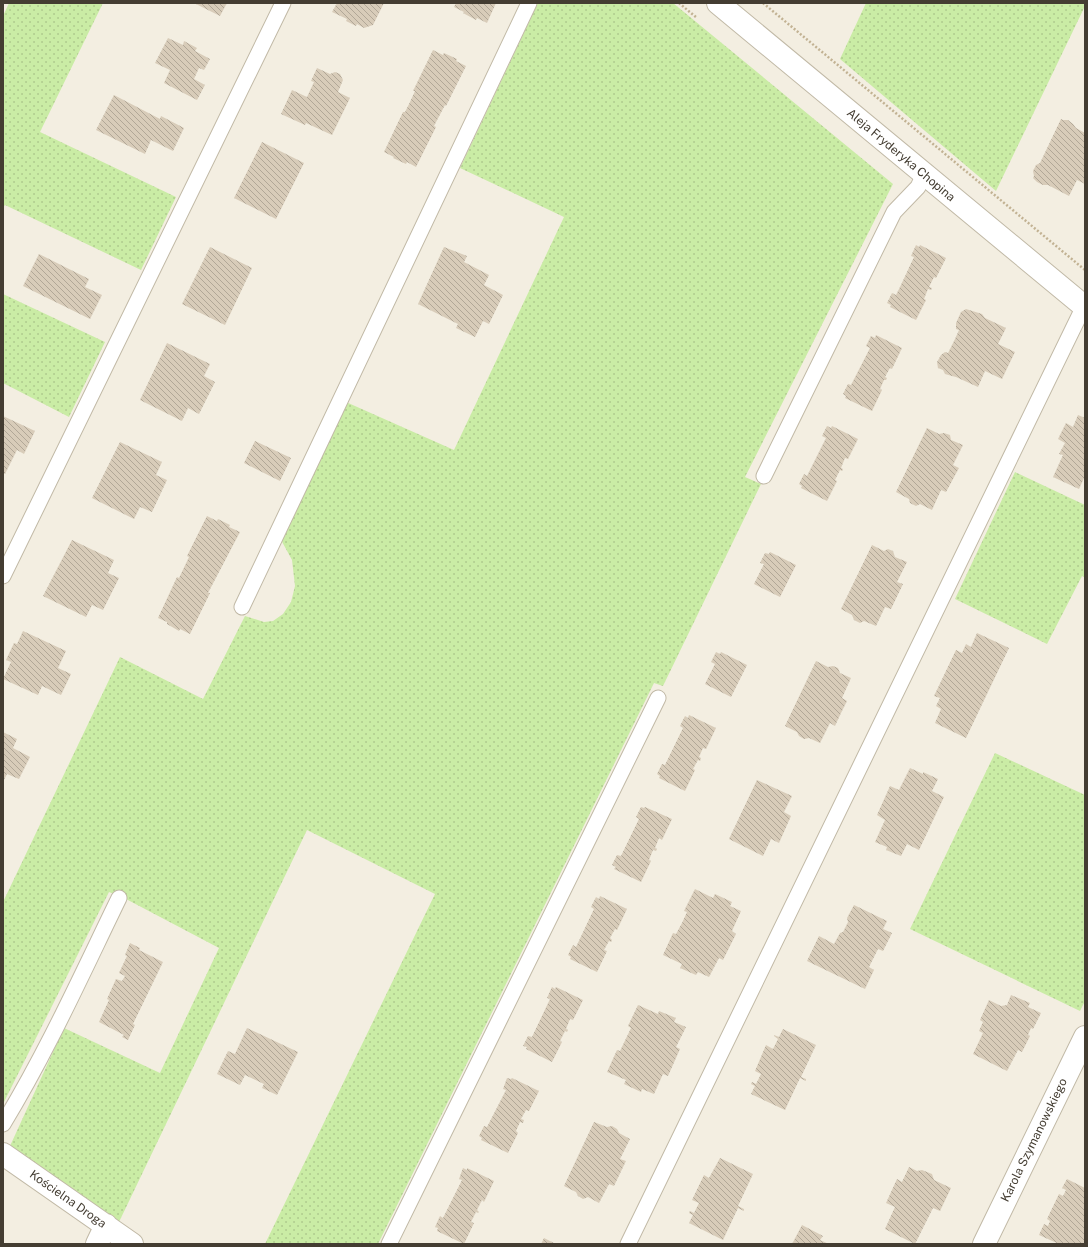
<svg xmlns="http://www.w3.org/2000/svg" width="1088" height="1247" viewBox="0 0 1088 1247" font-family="'Public Sans',sans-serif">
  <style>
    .grass { fill: url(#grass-dots) }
    .building { fill: url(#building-back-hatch) }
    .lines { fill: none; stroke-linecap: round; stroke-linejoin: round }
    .lane-casing { stroke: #c1b9a6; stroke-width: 17 }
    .street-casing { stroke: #c1b9a6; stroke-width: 24 }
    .path { stroke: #c2b293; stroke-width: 2.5; stroke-dasharray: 2 2; stroke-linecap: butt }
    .lane { stroke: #fff; stroke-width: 15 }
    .street { stroke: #fff; stroke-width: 22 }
    .labels { text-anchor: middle; stroke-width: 3; stroke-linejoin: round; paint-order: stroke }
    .street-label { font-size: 12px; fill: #443d32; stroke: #fff }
  </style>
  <defs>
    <pattern id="grass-dots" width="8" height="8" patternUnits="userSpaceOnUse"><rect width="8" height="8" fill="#caeca5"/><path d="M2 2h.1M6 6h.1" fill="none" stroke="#afcb8e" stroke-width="1.8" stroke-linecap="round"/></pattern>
    <pattern id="building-back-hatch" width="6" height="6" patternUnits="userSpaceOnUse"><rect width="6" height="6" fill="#d8ccb9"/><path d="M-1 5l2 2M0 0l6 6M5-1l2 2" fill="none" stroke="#b1a797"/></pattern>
  </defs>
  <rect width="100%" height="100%" fill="#f3eee1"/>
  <path class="grass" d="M9,3H103L40,132L176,197L141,270L5,205L3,208V16Z
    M538,3H673L893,184L745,477L761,484L663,686L654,683L378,1244H265L435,894L307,830L119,1222L10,1146L64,1028L160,1073L219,948L126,899L109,892L3,1104V902L120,657L203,699L245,616L264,622L273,621L283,614L291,602L295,586L292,560L280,538L346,402L454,450L564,217L460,168Z
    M866,3H1085V6L996,191L840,59Z
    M3,294L105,342L69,417L3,383Z
    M1015,472L1085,505V578L1082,576L1047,644L955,599Z
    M995,753L1085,795V1001L1080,1011L910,929Z"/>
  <path class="building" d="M194,3H227L220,16Z
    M337,3H384L373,25L364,28L357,24L356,26L346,21L347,19L332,12Z
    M456,3H496L487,23L477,18L476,20L463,13L464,12L454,7Z
    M168,38L183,45L184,41L197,48L195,51L210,59L204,70L199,68L194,79L205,85L197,100L164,83L170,70L155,63Z
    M433,50L443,55L444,53L457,59L456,61L466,66L446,106L445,105L434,126L436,127L416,167L407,162L406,164L393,158L394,157L384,152L403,112H405L410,102L415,91H413Z
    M317,68L330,74L335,72L340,74L343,80L338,92L350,98L332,135L306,123L305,125L281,114L292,90L307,97L314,82L311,81Z
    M114,95L160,119L161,116L184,128L173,151L151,140L145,154L96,130Z
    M1061,119L1063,120H1068L1073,124L1076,128L1085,133V184L1077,180L1069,196L1048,185H1043L1037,182L1033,178L1034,176L1033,171L1036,165L1040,163Z
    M262,142L304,163L276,219L234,198Z
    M916,245L919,247L920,245L946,258L936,278L934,277L929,287L932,288L931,290L928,289L924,299L926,300L916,320L890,307L891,305L887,303L892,293L896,295L900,287L914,257L911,256Z
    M210,247L252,268L225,325L182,304Z
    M444,247L467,256L464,262L489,275L484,285L503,295L489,324L483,321L475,337L456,328L458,324L418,304Z
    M39,254L89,279L85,287L102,295L90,319L23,286Z
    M966,309L982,314L985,318L1006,328L998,344L1015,352L1002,379L985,371L978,387L956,377L952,376L945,374L943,370L938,368L937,362L941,355L945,352L948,353L955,339L959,330L956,329V323L961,312Z
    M876,335L902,348L892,369L890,368L885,377L887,378L886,380H884L880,389L882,390L872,411L845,398L846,396L843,394L848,384L851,385L870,348L866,346L871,336L875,338Z
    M167,343L210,364L204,376L215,382L199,414L188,408L182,421L140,400Z
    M1078,415L1085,418V476L1079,489L1053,477L1063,455L1059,454L1065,443L1058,439L1066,423L1073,427Z
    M3,416L35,431L24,454L17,450L5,474L3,473Z
    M827,426L831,428L832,426L858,439L848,459L845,458L841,468L843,469L842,471L840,470L835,480L837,481L827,501L801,488L802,486L799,484L804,474L807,476L826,438L822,436Z
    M927,428L939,434L944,433L950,435L951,440L963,445L953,465L959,468L946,492L941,490L932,510L920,504L916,506L910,503L909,499L896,492Z
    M255,441L291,458L280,481L244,463Z
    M120,442L162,462L156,475L167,480L152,512L140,507L134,519L92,498Z
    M207,516L217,521L218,519L230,525L229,527L240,532L208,593H210L190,634L180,629L179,631L167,624V622L158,618L177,577L179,578L189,557L187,556Z
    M72,540L114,560L108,573L119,578L103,610L92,605L86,617L43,596Z
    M872,545L884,551L888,549L893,551L895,557L907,562L897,582L903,584L891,609L885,607L876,626L864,621L860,623L854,620L852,615L841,609Z
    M770,552L796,565L780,597L754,584L764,564L760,563L765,553L769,554Z
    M23,631L66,651L58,668L71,674L61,695L42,686L38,695L3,679L11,662L6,660L14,643L17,644Z
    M977,633L1009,648L966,738L935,723L941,709L936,706L940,698L934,696L956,650L962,653L966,644L971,647Z
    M716,652L720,654L721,652L747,665L731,697L705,684L715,664L711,662Z
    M816,661L828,667L833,666L838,668L840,673L851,678L842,698L847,701L841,713L835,726L830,723L820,743L809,738L804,739L799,736L797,732L785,726Z
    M689,715L716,728L706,749L703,748L699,757L701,758L700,761L698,760L693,769L695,770L685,791L659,778L660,776L657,774L662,764L665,765L683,728L680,726L685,716L688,718Z
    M3,732L17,739L13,748L30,757L19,779L7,774L3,782Z
    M910,768L923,774V772L938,779L932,791L944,797L919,850L907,844L901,856L886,850L887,847L875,842L885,820L877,815L890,786L899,790Z
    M757,780L792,796L784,812L791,816L779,843L771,839L763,856L729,839Z
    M641,807L644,808L645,807L672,819L662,840L659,838L655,848L657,849L656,851L653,850L649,860L651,861L641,882L614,869L616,867L612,865L617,855L621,856L639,819L636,817Z
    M695,889L713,898L715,894L732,902L730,906L741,911L732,931L736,934L723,960L719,958L709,977L698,972L696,975L680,968L682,964L663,955L673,933L676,934L682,923L687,912L684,911Z
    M600,896L627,909L617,930L615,929L610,938L612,940L611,942L609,941L604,950L607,951L597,972L570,959L571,957L568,955L573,945L576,947L594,909L591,907L596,897L599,899Z
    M854,905L887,921L883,929L892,933L883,951L878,949L869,967L874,970L865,989L807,961L819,936L834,944L840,933L843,932L848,922L847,918Z
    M130,943L140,948L139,950L163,962L133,1024L135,1025L128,1040L122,1037L124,1035L99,1022L109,1000L107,999L116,979L122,981L125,976L119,973L127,956L125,955Z
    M552,987L555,989L556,987L583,1000L573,1020L570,1019L566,1029L568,1030L567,1032L565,1031L560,1041L562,1042L552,1062L526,1049L527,1047L523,1046L528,1036L532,1037L550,999L547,998Z
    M1011,995L1030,1003L1028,1007L1041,1013L1033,1029L1031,1028L1028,1035L1030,1036L1022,1052L1018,1050L1007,1071L973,1054L983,1033L979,1031L983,1022L980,1020L989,1000L1001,1006L1007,1005Z
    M638,1005L658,1014L659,1011L676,1018L674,1022L686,1027L676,1047L680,1049L668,1076L663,1074L654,1094L642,1089L641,1092L624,1084L626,1080L607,1072L617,1050L620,1051L631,1028L628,1026Z
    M247,1028L298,1052L277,1095L262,1088L264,1084L245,1075L240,1085L217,1074L228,1051L235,1054Z
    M783,1029L816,1045L801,1077L806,1079V1081L800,1078L785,1110L751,1094L755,1086L751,1084L752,1082L756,1084L761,1074L755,1071L766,1045L773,1049L778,1039L774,1036V1035L779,1037Z
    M507,1078L511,1079L512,1078L539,1091L529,1111L526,1110L521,1119L524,1120L523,1123L520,1122L516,1131L518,1133L508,1153L481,1140L482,1138L479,1136L484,1126L487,1127L506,1090L503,1089Z
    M594,1122L607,1127L612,1126L617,1129L619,1133L630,1139L620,1159L626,1161L614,1186L609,1184L599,1203L588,1197L583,1199L578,1196L576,1192L564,1186Z
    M720,1158L753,1174L738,1206L744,1209V1211L738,1208L723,1240L689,1223L693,1215L689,1213L690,1211L694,1213L699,1203L692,1200L704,1175L709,1178Z
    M909,1167L917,1171L922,1170L932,1174L934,1180L951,1188L940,1211L933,1208L915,1244L885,1229L895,1207L886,1203L897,1179L902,1182Z
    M463,1168L467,1170V1168L494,1181L484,1202L482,1200L477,1210L479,1212L478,1213L476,1212L471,1222L474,1223L464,1244L437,1231L438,1228L435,1227L440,1216L443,1218L462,1180L459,1179Z
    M1067,1179L1085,1188V1244H1059L1039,1235L1044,1224L1048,1226L1050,1221L1047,1219L1059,1194L1063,1196L1066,1190L1062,1188Z
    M802,1225L823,1236L820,1240L829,1244H792Z
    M544,1238L556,1244H541Z"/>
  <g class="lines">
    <defs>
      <path id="lane" d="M764,476L894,212L918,187L924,174
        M3,576L283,3
        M242,607L529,3
        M3,1124C47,1052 82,974 119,898
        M389,1244L658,698
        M628,1244L1085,304"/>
      <path id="street" d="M718,3L1085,307
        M3,1154L132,1244
        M97,1244L106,1225
        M984,1244L1085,1037"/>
    </defs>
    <use href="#lane" class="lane-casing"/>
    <use href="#street" class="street-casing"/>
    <path class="path" d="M679,3L697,18
      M763,3L1085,270"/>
    <use href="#lane" class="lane"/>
    <use href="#street" class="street"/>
  </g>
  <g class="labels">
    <g class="street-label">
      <text transform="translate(901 155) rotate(40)" y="4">Aleja Fryderyka Chopina</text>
      <text transform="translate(1034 1140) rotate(-64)" y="4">Karola Szymanowskiego</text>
      <text transform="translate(68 1199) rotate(35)" y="4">Kościelna Droga</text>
    </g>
  </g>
  <rect width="1088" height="1247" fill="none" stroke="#443d32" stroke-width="8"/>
</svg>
